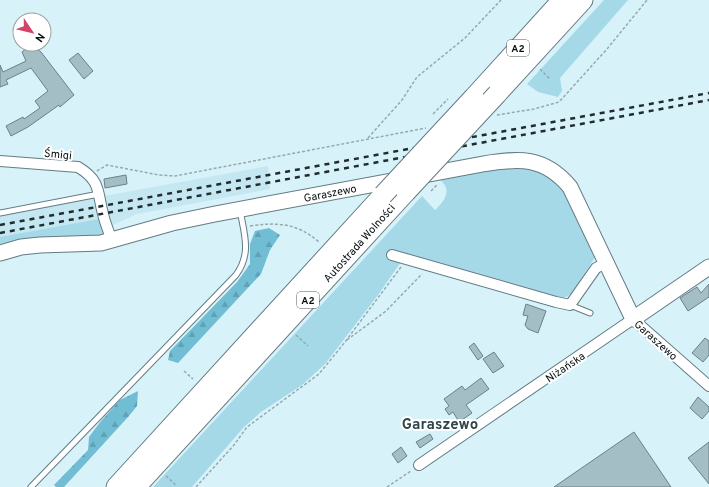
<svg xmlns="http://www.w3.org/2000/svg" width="709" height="487" viewBox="0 0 709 487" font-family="Overpass,sans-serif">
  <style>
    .built { fill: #c4e7f1 }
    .green { fill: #a5d9e8 }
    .forest { fill: url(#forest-firs) }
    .building { fill: #a4bec5; stroke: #6a8289 }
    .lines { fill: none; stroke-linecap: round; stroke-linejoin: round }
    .lane-casing { stroke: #647b83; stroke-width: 7 }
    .street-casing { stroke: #647b83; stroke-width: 12 }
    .secondary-casing { stroke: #647b83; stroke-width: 17 }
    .highway-casing { stroke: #647b83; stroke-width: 21 }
    .path { stroke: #95a9af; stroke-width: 1.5; stroke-dasharray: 3 2; stroke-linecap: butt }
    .lane { stroke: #fff; stroke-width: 5 }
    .street { stroke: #fff; stroke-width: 10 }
    .secondary { stroke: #fff; stroke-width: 15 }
    .highway { stroke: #fff; stroke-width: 19 }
    .rail { stroke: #212c2f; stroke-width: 2.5; stroke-dasharray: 5 5; stroke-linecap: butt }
    .highway-bridge-casing { stroke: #647b83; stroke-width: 21; stroke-linecap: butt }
    .highway-bridge { stroke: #fff; stroke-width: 19 }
    .labels { text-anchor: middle; stroke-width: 4; stroke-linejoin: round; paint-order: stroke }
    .shield { fill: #fff; stroke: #515758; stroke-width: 1 }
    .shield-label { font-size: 10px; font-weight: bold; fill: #060f11 }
    .street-label { font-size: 11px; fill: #060f11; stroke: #fff }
    .district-label { font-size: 15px; font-weight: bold; fill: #2f454b; stroke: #fff }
  </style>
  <defs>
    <pattern id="forest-firs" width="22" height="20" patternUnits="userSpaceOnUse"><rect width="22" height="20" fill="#71bed4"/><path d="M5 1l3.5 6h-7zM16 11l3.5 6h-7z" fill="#60a2b5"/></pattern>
  </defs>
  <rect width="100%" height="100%" fill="#d8f2fa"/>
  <path class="built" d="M268,166L270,189L137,214L102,230L0,240V215Z"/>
  <path class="green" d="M604,0H628L560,78L562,91L558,97L538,92L527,84Z
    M509,167L531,168L549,176L564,191L596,256L571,294L564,298L560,297L559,299L401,262L378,295L325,364L302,385L261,412L244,427L192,487H153L422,196L435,210C444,202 453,190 440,180L442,178Z
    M99,219L104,231L103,236L0,248V237Z"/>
  <path class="forest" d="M269,228L280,235L270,250L261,274L178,363L168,360L170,351L237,282L250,264V244L255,231Z
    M138,391L137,406L129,416L64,487H56L54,485L88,450L89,437L101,421L120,400Z"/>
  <path class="building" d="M31,44L41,52L74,95L60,107L59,105L28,127L11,136L6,126L23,117L24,119L40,108L35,101L48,91L31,68L6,80L8,84L0,87V65L3,72L26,61L22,52Z
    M78,53L93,71L84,79L69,60Z
    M126,175L127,184L105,188L104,179Z
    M709,284V297L688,311L680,298L697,287L701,293Z
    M526,304L546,311L538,333L528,329L525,325L528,316L523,315Z
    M705,338L709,341V355L703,362L692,353Z
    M474,343L483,356L478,360L469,347Z
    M494,352L504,366L493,373L483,359Z
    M481,378L489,389L466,405L472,413L459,422L453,412L449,415L445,409L449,406L444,399L462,386L465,390Z
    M698,397L709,407V411L702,419L690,408Z
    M634,432L671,487H554Z
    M430,434L433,439L420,448L416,442Z
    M709,442V484L688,458Z
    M401,447L407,456L398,463L392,454Z"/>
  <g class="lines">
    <defs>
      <path id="lane" d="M0,213L99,194
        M570,305L590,313
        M31,487L236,275C252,253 244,234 240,210"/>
      <path id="street" d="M0,161L78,167C101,181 97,191 103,214C105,223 109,232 112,241
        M392,255L556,302L570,305L596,268L606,263
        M419,465L633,319L709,386"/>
      <path id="secondary" d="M0,253L21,247L40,245L101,243L172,223L215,214L483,164C519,158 544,156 570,187L633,319L709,267"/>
      <path id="highway" d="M497,94L583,0
        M474,97L562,0
        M116,487L383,195
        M136,487L406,192"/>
    </defs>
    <use href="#lane" class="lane-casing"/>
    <use href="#street" class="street-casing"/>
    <use href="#secondary" class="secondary-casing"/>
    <use href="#highway" class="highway-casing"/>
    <path class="path" d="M540,69L550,79
      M433,114L448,99
      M497,115L534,109L559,102L607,49L647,0
      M368,138L402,100L417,77L465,38L501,0
      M97,171L107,165L159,175L175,176L426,128
      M431,191L438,184
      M250,226C278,222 297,223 319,242
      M296,335L308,346
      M347,340L386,311L422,274
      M184,371L193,379
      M166,476L177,486
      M196,487L234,445L247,427L319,374L345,342L401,267
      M387,487L411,471"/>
    <use href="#lane" class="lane"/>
    <use href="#street" class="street"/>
    <use href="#secondary" class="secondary"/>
    <use href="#highway" class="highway"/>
    <path class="rail" d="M0,225L709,93
      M0,233L709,100"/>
    <defs>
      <path id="highway-bridge" d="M406,192L497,94
        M383,195L474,97"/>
    </defs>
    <use href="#highway-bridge" class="highway-bridge-casing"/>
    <use href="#highway-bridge" class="highway-bridge"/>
  </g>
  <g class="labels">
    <g class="shield">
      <rect x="507" y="40" width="22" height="16" rx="3"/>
      <rect x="297" y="292" width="22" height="16" rx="3"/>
    </g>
    <g class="shield-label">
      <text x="518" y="52">A2</text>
      <text x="308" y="304">A2</text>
    </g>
    <g class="street-label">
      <text transform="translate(58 154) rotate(5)" y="4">Śmigi</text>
      <text transform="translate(330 193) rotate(-11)" y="4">Garaszewo</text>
      <text transform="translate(359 243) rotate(-48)" y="4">Autostrada Wolności</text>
      <text transform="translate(656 340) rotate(42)" y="4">Garaszewo</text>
      <text transform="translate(565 367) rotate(-34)" y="4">Niżańska</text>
    </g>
    <g class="district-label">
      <text x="440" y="429">Garaszewo</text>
    </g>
  </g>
  <g transform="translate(32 32) rotate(125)"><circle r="19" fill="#ffffff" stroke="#9b9fa0"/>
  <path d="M0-3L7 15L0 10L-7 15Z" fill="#d1436a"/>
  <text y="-6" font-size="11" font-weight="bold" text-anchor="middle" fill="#060f11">N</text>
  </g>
</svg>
